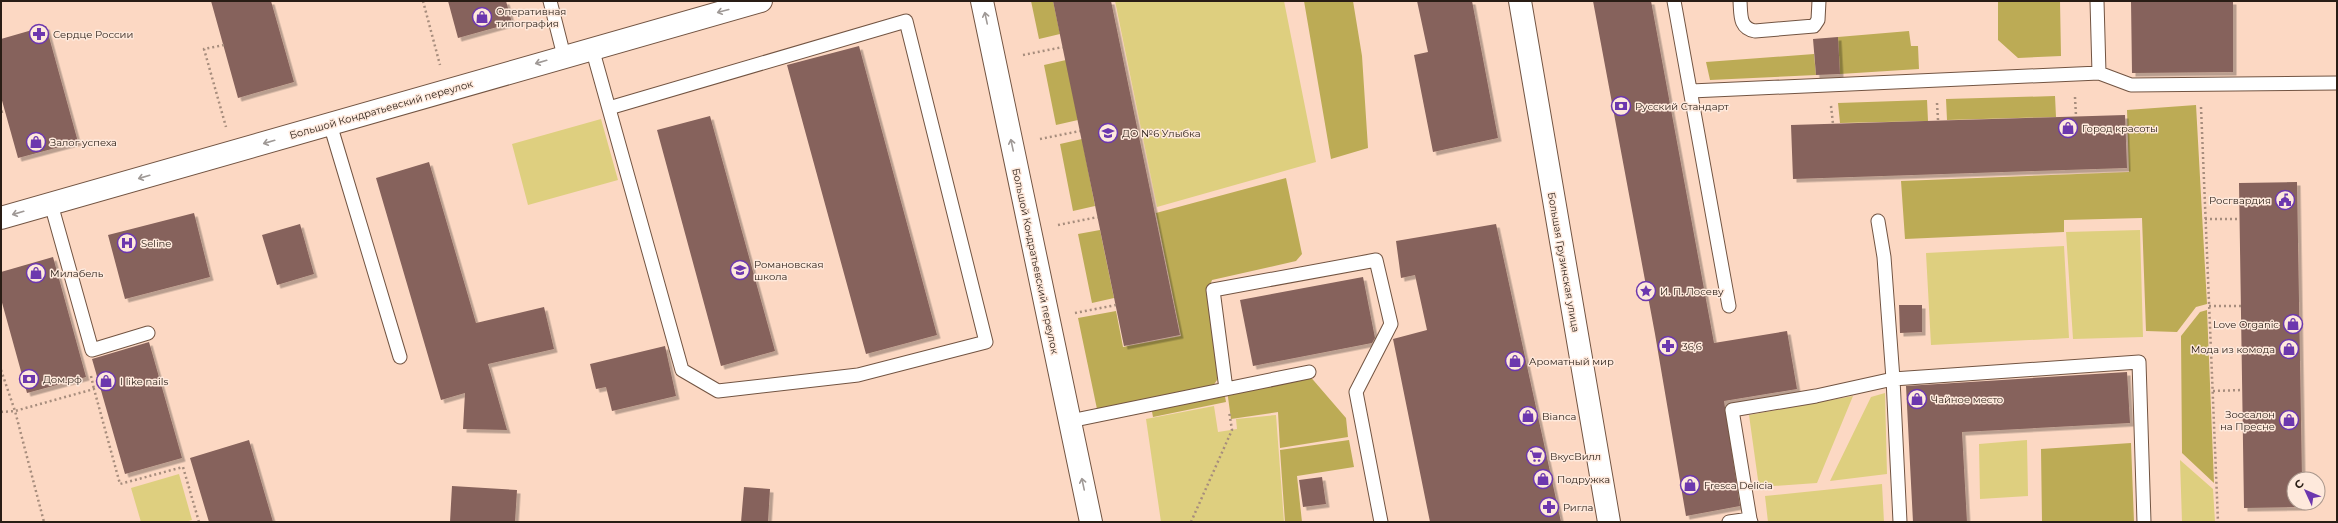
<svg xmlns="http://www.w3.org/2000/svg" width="2338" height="523" viewBox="0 0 2338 523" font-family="Montserrat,sans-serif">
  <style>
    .green { fill: #decf7f }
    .forest { fill: #bcab55 }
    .building { fill: #86625b; filter: url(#shadow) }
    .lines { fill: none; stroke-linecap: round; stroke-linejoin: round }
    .service-casing { stroke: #725442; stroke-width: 15 }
    .minor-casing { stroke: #725442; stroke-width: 24 }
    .secondary-casing { stroke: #725442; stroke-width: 24 }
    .path { stroke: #a78d7d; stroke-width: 2.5; stroke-dasharray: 2 3; stroke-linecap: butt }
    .service { stroke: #fff; stroke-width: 13 }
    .minor { stroke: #fff; stroke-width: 22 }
    .secondary { stroke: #fff; stroke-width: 22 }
    .oneway { stroke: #9f9996 }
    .labels { text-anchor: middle; stroke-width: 3; stroke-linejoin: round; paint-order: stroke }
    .poi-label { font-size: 10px; fill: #291d15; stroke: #fee9dc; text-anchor: start }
    .street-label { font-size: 10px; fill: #291d15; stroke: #fee9dc }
  </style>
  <defs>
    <filter id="shadow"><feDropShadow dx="3.5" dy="3.5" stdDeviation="0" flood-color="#0004"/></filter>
  </defs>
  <rect width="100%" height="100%" fill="#fcd8c3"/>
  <path class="green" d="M1115,1H1284L1316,162L1157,207Z
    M601,119L618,180L528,205L512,144Z
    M2140,230L2143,337L2073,339L2066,232Z
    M2064,246L2069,338L1931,345L1926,253Z
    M1885,393L1887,474L1830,481L1871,397Z
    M1853,396L1817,483L1759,487L1749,415Z
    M1214,406L1218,432L1237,429L1236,419L1276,415L1284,522H1161L1146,419Z
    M2027,440L2028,496L1980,499L1979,444Z
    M2180,460L2213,489L2215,522H2182Z
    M179,474L192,520L185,522H141L131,488Z
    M1882,484L1884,522H1768L1765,496Z"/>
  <path class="forest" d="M1031,1H1053L1060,34L1039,39Z
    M1304,1H1353L1362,56L1368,148L1331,159Z
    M1998,1H2060L2061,56L2018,58L1998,40Z
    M1909,31L1911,46H1918L1919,69L1840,74L1838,37Z
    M1814,54L1816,75L1710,80L1706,62Z
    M1066,60L1078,120L1056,125L1044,65Z
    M2055,96L2056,117L1947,120L1946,99Z
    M1927,100L1928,121L1840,123L1838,103Z
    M2196,105L2207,304L2196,307L2177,332L2146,331L2142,218L2064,220V232L1905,239L1901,181L2129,172L2127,110Z
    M1082,139L1095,206L1073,211L1060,144Z
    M1286,178L1302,254L1296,261L1212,280L1209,288L1219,377L1213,386L1097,409L1078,318L1116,311L1123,347L1181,336L1156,213Z
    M1100,230L1114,298L1092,303L1078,234Z
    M2207,310L2214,483L2182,453L2181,336L2200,312Z
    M1308,374L1346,418L1348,437L1280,448L1278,412L1231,419L1227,390Z
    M1224,391L1226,402L1153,417L1151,406Z
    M1349,440L1354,467L1297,476L1302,522H1285L1280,450Z
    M2131,443L2134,522H2042L2041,449Z"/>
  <path class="building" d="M211,1H271L294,82L238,98Z
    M448,1H506L512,23L458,38Z
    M1053,1H1111L1180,335L1124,346Z
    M1417,1H1472L1498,138L1433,152L1414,55L1428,52Z
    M1593,1H1651L1714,343L1787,331L1797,389L1724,401L1740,506L1686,516L1655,334Z
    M2131,1H2233V72L2132,73Z
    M46,26L78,142L18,158L1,97V39Z
    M1838,37L1840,74L1816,75L1813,39Z
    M859,46L937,335L866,354L787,65Z
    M2125,115L2127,168L1793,179L1791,125Z
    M710,116L775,351L721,366L657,130Z
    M429,162L476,323L544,307L554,349L488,364L507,430L463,429L465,393L441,400L376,178Z
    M2297,182L2302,479H2294V503H2302V507L2244,508L2239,183Z
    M194,213L210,277L125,299L108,235Z
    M300,224L314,274L277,285L262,235Z
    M1496,224L1561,522H1430L1393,339L1427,330L1415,275L1401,278L1396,241Z
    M53,257L86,377L27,393L1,299V272Z
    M1363,277L1375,338L1372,343L1253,366L1240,300Z
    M1899,305H1922V332L1900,333Z
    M149,342L182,458L125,474L92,359Z
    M665,346L676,396L612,411L606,387L596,389L590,364Z
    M2127,372L2130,423L1962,432L1967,522H1913L1906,386Z
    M249,440L273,522H209L190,458Z
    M1322,477L1326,504L1303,507L1299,480Z
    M452,486L517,490L515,522H450Z
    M744,487L770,489L768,522H741Z"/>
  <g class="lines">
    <defs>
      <path id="service" d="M550,1L564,56
        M1674,1L1729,306
        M1740,1C1741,15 1739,28 1755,31L1814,26L1818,20L1819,1
        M2097,1L2099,73
        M592,48L682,370L718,391L858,375L986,342L906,21L609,108
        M1691,91L2099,73L2131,85L2337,83
        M330,124L400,357
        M51,204L92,350L148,333
        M1878,221L1884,257L1893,379L1900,522
        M1226,389L1309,372
        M1070,421L1226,389L1213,290L1376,260L1391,324L1356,392L1381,522
        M1750,519L1732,410L1816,396L1893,379L2139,362L2144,522
        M1729,522L1750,519L1751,522"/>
      <path id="minor" d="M982,1L1091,522
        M1,218L761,1"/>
      <path id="secondary" d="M1520,1L1609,522"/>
    </defs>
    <use href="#service" class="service-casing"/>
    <use href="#minor" class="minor-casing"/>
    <use href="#secondary" class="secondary-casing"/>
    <path class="path" d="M423,1L440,65
      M224,45L204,49L226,127
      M1023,55L1063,47
      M2075,97L2076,116
      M1937,103L1938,120
      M1831,106L1833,124
      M2201,107L2218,522
      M1,112L5,111
      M1040,139L1080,131
      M2205,219H2239
      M1058,225L1098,217
      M2209,306H2241
      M1075,313L1116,305
      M1,370L15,411L44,522
      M91,376L94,389
      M2213,391L2242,390
      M1,412L15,411L94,389L120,484L183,467L199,522
      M1191,522L1232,430L1229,411"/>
    <use href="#service" class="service"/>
    <use href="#minor" class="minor"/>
    <use href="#secondary" class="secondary"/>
  </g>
  <defs><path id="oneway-shaft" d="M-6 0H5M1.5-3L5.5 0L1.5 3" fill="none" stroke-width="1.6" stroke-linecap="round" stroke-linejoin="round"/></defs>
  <g class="oneway">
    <use href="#oneway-shaft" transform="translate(723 11) rotate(165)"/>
    <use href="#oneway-shaft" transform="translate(986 18) rotate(-102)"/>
    <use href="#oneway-shaft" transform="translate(541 62) rotate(164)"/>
    <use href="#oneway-shaft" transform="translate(269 142) rotate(164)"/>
    <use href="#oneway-shaft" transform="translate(1012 145) rotate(-102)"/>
    <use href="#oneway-shaft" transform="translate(144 177) rotate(164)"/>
    <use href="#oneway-shaft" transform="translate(18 213) rotate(164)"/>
    <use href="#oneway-shaft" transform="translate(1083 484) rotate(-102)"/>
  </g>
  <defs>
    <symbol id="shop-ring" viewBox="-11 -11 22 22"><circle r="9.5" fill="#fee9dc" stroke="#6c37ae" stroke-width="1.5"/><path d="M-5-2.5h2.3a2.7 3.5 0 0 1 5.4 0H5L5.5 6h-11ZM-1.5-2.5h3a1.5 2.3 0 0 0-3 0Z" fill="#6c37ae"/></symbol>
    <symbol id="pharmacy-ring" viewBox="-11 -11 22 22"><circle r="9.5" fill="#fee9dc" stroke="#6c37ae" stroke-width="1.5"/><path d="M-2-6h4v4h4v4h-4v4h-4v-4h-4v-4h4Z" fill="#6c37ae"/></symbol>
    <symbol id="bank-ring" viewBox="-11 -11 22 22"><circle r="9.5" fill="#fee9dc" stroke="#6c37ae" stroke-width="1.5"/><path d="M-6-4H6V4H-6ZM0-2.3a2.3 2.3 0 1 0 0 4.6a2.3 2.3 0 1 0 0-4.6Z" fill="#6c37ae"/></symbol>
    <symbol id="school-ring" viewBox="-11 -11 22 22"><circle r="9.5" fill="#fee9dc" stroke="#6c37ae" stroke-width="1.5"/><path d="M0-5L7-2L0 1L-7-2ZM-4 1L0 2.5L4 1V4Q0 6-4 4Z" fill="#6c37ae"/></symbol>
    <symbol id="civic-ring" viewBox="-11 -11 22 22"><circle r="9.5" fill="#fee9dc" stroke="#6c37ae" stroke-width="1.5"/><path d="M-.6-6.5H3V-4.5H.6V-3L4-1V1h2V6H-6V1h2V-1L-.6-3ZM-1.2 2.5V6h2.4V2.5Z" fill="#6c37ae"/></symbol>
    <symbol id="hospital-ring" viewBox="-11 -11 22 22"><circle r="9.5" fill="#fee9dc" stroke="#6c37ae" stroke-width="1.5"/><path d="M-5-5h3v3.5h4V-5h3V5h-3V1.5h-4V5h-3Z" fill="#6c37ae"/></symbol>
    <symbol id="sight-ring" viewBox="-11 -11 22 22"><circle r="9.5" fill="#fee9dc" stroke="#6c37ae" stroke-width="1.5"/><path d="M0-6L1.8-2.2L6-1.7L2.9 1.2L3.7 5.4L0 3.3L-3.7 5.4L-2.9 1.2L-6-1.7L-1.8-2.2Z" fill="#6c37ae"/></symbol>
    <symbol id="supermarket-ring" viewBox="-11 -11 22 22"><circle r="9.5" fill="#fee9dc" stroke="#6c37ae" stroke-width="1.5"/><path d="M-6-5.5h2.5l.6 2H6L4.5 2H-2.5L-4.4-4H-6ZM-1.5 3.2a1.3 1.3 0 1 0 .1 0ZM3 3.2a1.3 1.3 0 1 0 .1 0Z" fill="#6c37ae"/></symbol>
  </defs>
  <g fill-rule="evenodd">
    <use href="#shop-ring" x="471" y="6" width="22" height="22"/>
    <use href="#pharmacy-ring" x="28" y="23" width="22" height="22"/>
    <use href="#bank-ring" x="1610" y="95" width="22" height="22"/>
    <use href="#shop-ring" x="2057" y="117" width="22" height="22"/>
    <use href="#school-ring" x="1097" y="122" width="22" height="22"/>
    <use href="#shop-ring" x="25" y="131" width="22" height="22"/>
    <use href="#civic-ring" x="2274" y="189" width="22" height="22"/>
    <use href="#hospital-ring" x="116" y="232" width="22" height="22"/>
    <use href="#school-ring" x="729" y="259" width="22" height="22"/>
    <use href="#shop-ring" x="25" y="262" width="22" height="22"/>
    <use href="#sight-ring" x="1635" y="280" width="22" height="22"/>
    <use href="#shop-ring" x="2282" y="313" width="22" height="22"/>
    <use href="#pharmacy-ring" x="1657" y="335" width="22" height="22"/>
    <use href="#shop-ring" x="2278" y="338" width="22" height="22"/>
    <use href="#shop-ring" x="1504" y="350" width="22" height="22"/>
    <use href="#bank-ring" x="18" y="368" width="22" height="22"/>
    <use href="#shop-ring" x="95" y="370" width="22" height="22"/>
    <use href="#shop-ring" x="1906" y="388" width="22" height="22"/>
    <use href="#shop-ring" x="1517" y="405" width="22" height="22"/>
    <use href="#shop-ring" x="2278" y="409" width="22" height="22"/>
    <use href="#supermarket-ring" x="1525" y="445" width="22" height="22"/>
    <use href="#shop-ring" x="1532" y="468" width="22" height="22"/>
    <use href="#shop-ring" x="1679" y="474" width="22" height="22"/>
    <use href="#pharmacy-ring" x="1538" y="496" width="22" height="22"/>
  </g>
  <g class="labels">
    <g class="poi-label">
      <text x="496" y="15">Оперативная<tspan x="496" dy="12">типография</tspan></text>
      <text x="53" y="38">Сердце России</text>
      <text x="1635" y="110">Русский Стандарт</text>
      <text x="2082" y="132">Город красоты</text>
      <text x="1122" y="137">ДО №6 Улыбка</text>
      <text x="50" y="146">Залог успеха</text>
      <text x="2271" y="204" text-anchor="end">Росгвардия</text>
      <text x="141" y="247">Seline</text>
      <text x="754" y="268">Романовская<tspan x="754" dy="12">школа</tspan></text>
      <text x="50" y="277">Милабель</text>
      <text x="1660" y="295">И. П. Лосеву</text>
      <text x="2279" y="328" text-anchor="end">Love Organic</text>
      <text x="1682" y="350">36,6</text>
      <text x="2275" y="353" text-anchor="end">Мода из комода</text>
      <text x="1529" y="365">Ароматный мир</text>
      <text x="43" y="383">Дом.рф</text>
      <text x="120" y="385">I like nails</text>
      <text x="1931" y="403">Чайное место</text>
      <text x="2275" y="418" text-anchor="end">Зоосалон<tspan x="2275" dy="12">на Пресне</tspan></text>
      <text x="1542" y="420">Bianca</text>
      <text x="1550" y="460">ВкусВилл</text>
      <text x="1557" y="483">Подружка</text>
      <text x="1704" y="489">Fresca Delicia</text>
      <text x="1563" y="511">Ригла</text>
    </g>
    <g class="street-label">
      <text transform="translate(381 109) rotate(-16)" y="4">Большой Кондратьевский переулок</text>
      <text transform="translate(1036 261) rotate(78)" y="4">Большой Кондратьевский переулок</text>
      <text transform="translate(1564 262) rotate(80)" y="4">Большая Грузинская улица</text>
    </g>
  </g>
  <rect width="2338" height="523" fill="none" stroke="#291d15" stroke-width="4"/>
  <g transform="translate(2306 491) rotate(314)"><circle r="19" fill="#fee9dc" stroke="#a9978c"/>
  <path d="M0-3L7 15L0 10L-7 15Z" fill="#6c37ae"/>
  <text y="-6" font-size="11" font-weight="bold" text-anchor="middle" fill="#291d15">С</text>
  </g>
</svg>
